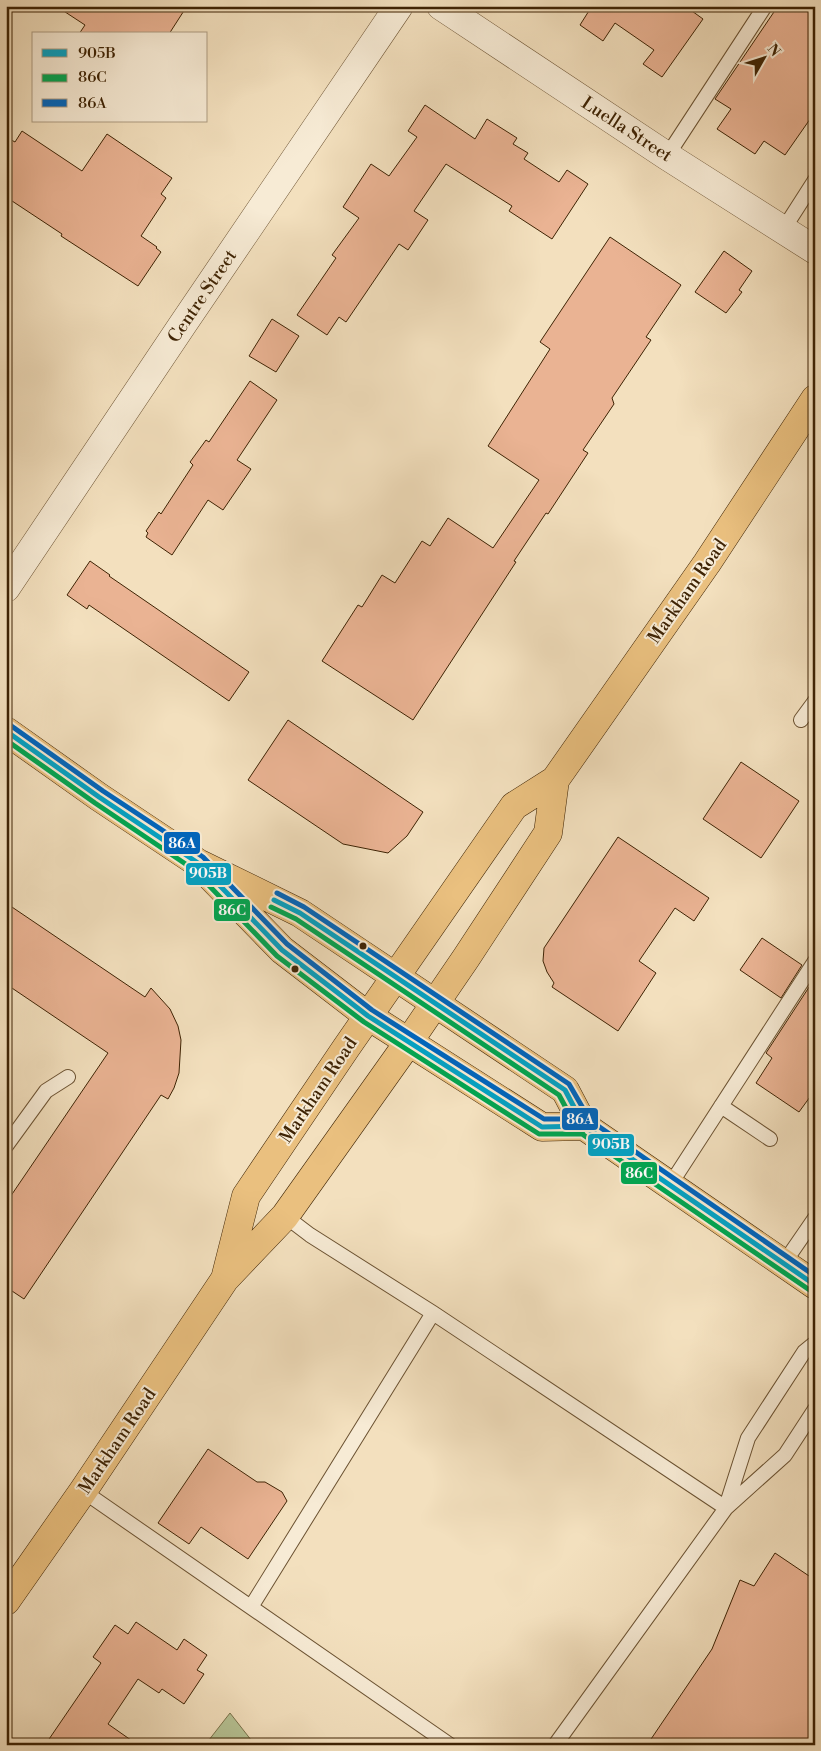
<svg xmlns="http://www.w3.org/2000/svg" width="821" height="1751" viewBox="0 0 821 1751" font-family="'Libre Bodoni',serif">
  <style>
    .green { fill: #b6c395; stroke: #7a734c }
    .building { fill: #eab393; stroke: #3e2304 }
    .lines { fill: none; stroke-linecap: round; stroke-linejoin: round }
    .service-casing { stroke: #6b5232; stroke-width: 16 }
    .minor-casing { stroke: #6b5232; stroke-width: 29 }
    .primary-casing { stroke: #3e2304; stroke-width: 29 }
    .service { stroke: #f7ebd5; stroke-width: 14 }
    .minor { stroke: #f7ebd5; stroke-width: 28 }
    .primary { stroke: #eac07f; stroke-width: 28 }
    .bus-1-casing { stroke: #f7ebd5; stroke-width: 9 }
    .bus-2-casing { stroke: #f7ebd5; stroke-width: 9 }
    .bus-3-casing { stroke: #f7ebd5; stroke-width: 9 }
    .bus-1 { stroke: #03a2c4; stroke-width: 5 }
    .bus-2 { stroke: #00a651; stroke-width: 5 }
    .bus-3 { stroke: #0065bd; stroke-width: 5 }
    .bus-dot { fill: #3e2304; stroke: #f7ebd5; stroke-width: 2 }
    .labels { text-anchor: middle; stroke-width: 4; stroke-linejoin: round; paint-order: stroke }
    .street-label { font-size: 18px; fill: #3e2304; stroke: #f7ebd5 }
    .line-badge { stroke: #f7ebd5; stroke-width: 2 }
    .badge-label { font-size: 14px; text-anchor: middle; font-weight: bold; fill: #fff }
  </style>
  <rect width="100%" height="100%" fill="#f3e0be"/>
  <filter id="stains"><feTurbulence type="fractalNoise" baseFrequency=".004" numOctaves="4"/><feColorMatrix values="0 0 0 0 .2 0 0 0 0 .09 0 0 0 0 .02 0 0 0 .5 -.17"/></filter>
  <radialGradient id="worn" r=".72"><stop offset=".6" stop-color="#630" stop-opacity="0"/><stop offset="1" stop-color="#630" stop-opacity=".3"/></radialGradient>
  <path class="green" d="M230,1713L255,1745H205Z"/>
  <path class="building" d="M56,6H187L169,34H79L85,25Z
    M592,6H685L703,19L662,77L643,64L654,50L615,23L603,41L580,25Z
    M778,6H815V112L785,155L764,141L755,154L717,129L731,109L715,99Z
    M425,105L475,139L487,119L517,138L513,144L528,153L524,159L559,182L567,170L588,184L552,239L509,211L512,206L446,164L414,211L428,220L408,250L399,244L346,322L339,317L327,335L297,315L336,258L332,255L359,218L343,207L371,164L389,176L417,137L408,131Z
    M22,131L82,171L107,134L172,178L161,194L166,198L141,236L157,247L156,248L161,252L138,286L61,236L62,234L6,197V137L15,142Z
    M610,237L681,285L646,337L651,340L612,398L614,404L583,450L588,453L548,514L546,513L514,561L516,562L413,720L322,661L358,605L362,607L382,575L395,583L422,541L430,546L448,518L493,548L539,480L488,446L550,349L540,342Z
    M724,251L752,271L739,290L742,292L726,313L695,292Z
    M272,319L299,336L276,372L249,356Z
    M250,381L277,400L237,460L251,469L223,510L208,500L172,555L146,537L148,533L146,531L159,512L161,514L193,465L190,462L206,440L209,442Z
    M90,561L110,575L109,576L249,672L229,701L89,605L87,609L67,595Z
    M288,720L423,812L407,836L388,853L343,844L248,780Z
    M741,762L799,801L761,858L703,819Z
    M618,837L709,898L694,921L675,908L639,961L656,973L618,1031L552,987L554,983L547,972L543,961L544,948Z
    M6,903L145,997L151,988L170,1009L178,1026L181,1040L179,1073L174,1088L168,1099L161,1095L24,1299L6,1287V1203L108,1053L6,984Z
    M762,938L802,965L781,998L740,970Z
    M815,978V1090L799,1112L756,1083L772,1058L766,1053Z
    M208,1449L257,1482H265L282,1492L287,1501L248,1559L201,1527L189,1544L158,1523Z
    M775,1553L815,1580V1745H647L712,1649L740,1580L754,1586Z
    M136,1622L177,1650L184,1639L207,1655L197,1670L204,1674L184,1704L162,1689L159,1693L138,1679L108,1724L138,1745H45L101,1663L93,1657L115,1625L128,1634Z"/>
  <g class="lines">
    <defs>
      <path id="service" d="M667,156L765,6
        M783,230L815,180
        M801,720L815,701
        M721,1106L770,1139
        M6,1146L46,1091L68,1077
        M670,1185L815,961
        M285,1216L310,1235L433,1313L726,1508
        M784,1263L815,1218
        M83,1491L450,1745
        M726,1507L748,1438L804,1352L815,1343
        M251,1607L433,1313
        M555,1745L726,1508L785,1455L815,1409"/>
      <path id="minor" d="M441,6L667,156L815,250
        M6,588L183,324L399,6"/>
      <path id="primary" d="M6,731L99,797L198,863L300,913L565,1090L584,1126L815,1285
        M211,877L282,950L368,1016L542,1127L584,1126
        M225,1279L246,1196L346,1048L514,806L555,780L707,563L815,399
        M6,1601L83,1491L225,1279L285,1216L408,1043L466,958L548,833L555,780"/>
    </defs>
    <use href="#service" class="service-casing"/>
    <use href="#minor" class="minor-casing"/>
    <use href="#primary" class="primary-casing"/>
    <use href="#service" class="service"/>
    <use href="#minor" class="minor"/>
    <use href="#primary" class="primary"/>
    <defs>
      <path id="bus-1" d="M6,731L99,797L198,863L282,950L368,1016L542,1127L584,1126L815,1285
        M274,900L300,913L565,1090L584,1126L587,1128"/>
      <path id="bus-2" d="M6,740L95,803L193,869L277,956L364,1022L539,1134H582L811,1291
        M271,907L296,919L559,1095L578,1130L583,1134"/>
      <path id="bus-3" d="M10,725L103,791L203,857L287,944L372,1010L544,1119H588L815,1276
        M277,893L304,907L569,1084L591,1122"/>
    </defs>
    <use href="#bus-1" class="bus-1-casing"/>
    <use href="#bus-2" class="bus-2-casing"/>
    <use href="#bus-3" class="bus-3-casing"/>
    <use href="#bus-1" class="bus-1"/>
    <use href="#bus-2" class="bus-2"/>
    <use href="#bus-3" class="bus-3"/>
  </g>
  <g class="bus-dot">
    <circle cx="363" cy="946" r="4.5"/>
    <circle cx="295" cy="969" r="4.5"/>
  </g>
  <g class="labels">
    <g class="street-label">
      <text transform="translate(627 129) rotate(33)" y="6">Luella Street</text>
      <text transform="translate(202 296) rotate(-56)" y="6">Centre Street</text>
      <text transform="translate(687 591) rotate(-55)" y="6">Markham Road</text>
      <text transform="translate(318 1090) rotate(-56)" y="6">Markham Road</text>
      <text transform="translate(117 1441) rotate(-56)" y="6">Markham Road</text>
    </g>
  </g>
  <g class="line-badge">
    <rect x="163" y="831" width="38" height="24" rx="5" fill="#0065bd"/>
    <rect x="185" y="862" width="47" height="24" rx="5" fill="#03a2c4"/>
    <rect x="213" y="898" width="38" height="24" rx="5" fill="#00a651"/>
    <rect x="561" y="1107" width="38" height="24" rx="5" fill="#0065bd"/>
    <rect x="587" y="1133" width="48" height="24" rx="5" fill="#03a2c4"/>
    <rect x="620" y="1161" width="38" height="24" rx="5" fill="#00a651"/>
  </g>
  <g class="badge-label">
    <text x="182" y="848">86A</text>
    <text x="208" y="878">905B</text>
    <text x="232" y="915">86C</text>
    <text x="580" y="1124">86A</text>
    <text x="611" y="1149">905B</text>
    <text x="639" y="1178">86C</text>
  </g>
  <rect width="821" height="1751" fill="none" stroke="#f3e0be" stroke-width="25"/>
  <rect x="8" y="8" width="806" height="1736" fill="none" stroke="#3e2304" stroke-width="2.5"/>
  <rect x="12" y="12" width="796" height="1726" fill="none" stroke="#3e2304"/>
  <rect x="32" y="32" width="175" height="90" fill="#f7ebd5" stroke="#ad9b81"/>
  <rect x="42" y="49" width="25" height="8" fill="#03a2c4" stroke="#ad9b81"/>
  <text x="78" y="58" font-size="15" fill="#3e2304">905B</text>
  <rect x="42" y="74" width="25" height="8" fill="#00a651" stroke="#ad9b81"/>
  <text x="78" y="82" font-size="15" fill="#3e2304">86C</text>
  <rect x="42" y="99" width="25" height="8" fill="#0065bd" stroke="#ad9b81"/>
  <text x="78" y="108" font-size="15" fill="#3e2304">86A</text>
  <g transform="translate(764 58) rotate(51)" stroke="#f7ebd5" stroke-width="4" paint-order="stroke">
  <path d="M0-4L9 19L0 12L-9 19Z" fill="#3e2304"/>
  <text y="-8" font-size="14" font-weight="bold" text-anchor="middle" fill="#3e2304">N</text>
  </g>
  <rect width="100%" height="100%" filter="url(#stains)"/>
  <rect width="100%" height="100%" fill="url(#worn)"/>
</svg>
